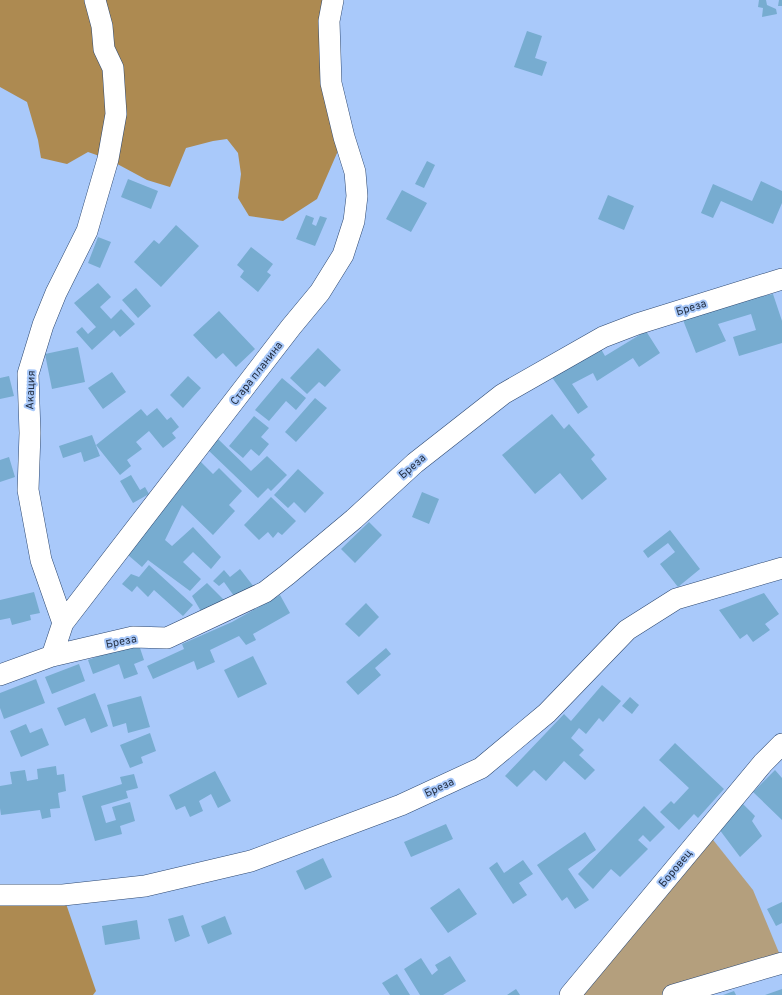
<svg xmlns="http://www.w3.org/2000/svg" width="782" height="995" viewBox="0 0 782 995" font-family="Overpass,sans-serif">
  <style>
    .green { fill: #b49f7d }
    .forest { fill: #ad8a51 }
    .building { fill: #77acd0 }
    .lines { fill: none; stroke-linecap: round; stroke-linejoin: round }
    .street-casing { stroke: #2d4871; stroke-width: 22 }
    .street { stroke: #fff; stroke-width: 21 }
    .labels { text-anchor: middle; stroke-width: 4; stroke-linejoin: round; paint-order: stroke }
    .street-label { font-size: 11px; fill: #243044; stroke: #a9c9fa }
  </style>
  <rect width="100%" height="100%" fill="#a9c9fa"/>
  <path class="green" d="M706,831L753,890L782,960L673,995H570Z"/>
  <path class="forest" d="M0,0H333L344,137L317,199L283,221L249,216L238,198L241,174L238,153L227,139L213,141L186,148L170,187L147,180L108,159L88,152L67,164L41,158L38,140L27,102L0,87Z
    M0,895H63L96,991L93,995H0Z"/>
  <path class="building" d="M759,0H766L767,5L776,9L777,14L762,17L763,8L758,7Z
    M779,0H782V6H778Z
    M527,31L542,36L535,58L547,62L542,76L514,67Z
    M427,161L435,165L424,188L415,184Z
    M128,179L158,191L151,209L121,197Z
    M761,181L782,191V203L773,224L721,201L713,218L701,213L713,184L752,201Z
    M402,190L427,203L411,232L386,219Z
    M608,195L634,206L624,230L598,219Z
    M306,215L314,218L312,224L316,226L320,216L327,218L315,246L296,239Z
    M176,225L199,246L161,287L134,262L154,240L159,244Z
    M98,237L111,242L100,268L88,263Z
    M251,247L273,264L267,272L271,275L258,292L240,277L244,271L237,265Z
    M98,283L111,297L100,307L111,319L121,309L135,324L120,337L114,330L92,350L76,332L82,327L88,334L96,327L74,303Z
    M136,288L151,306L138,318L122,300Z
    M773,294L782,321V343L739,356L733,337L756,330L751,314L718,324L726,341L696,353L683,320L712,307Z
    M219,311L255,349L236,367L223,353L216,359L193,335Z
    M646,331L660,353L639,367L633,358L597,381L593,373L572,384L588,407L578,414L551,376L601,349L605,356Z
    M78,347L85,382L52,389L45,354Z
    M318,348L341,370L325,387L319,382L307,394L290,378Z
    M112,372L126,392L103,409L88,388Z
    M9,376L14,396L0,399V378Z
    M188,376L201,388L183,408L170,395Z
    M282,378L306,398L296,410L286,401L269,421L255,410Z
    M315,398L327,408L296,442L285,432Z
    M157,408L167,420L171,417L179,427L172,433L176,438L163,448L149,431L136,442L142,449L127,460L131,466L120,475L96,445L141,409L147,416Z
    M552,414L564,429L569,424L595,455L591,459L607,479L582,500L560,473L535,494L502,455Z
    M254,416L269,428L261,437L269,444L259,456L251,449L243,458L229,446Z
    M92,435L100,456L84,462L81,452L63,458L59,446Z
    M217,438L251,471L267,456L287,475L271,491L268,488L258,498L207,449Z
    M9,457L15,477L0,482V460Z
    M201,462L213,474L219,468L242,491L229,505L235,511L213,535L182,505L165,540L172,546L193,527L221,557L211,569L193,552L183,562L201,579L190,591L148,560L142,567L128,555Z
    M298,469L324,493L305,513L294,502L288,508L274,495Z
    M131,475L140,490L145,487L149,494L133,503L120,481Z
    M422,492L439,499L429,524L412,517Z
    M271,497L296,521L282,535L278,532L273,538L268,532L259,540L244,525Z
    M369,522L382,535L355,563L341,549Z
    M670,530L700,569L678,587L660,564L675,552L668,543L648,558L643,551Z
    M149,565L193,605L183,616L154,590L148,597L137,586L132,592L122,584L131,574L139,577Z
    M240,569L254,587L234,596L224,582L219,586L213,581L224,570L230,577Z
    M207,583L227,603L202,613L192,596Z
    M34,592L40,613L30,615L31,620L12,625L10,618L0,620V600Z
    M764,593L779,614L765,624L770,630L753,642L747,634L740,639L719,610Z
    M280,595L290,613L253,634L256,640L246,645L239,636L210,650L215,662L197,670L194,661L153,679L147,666L184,649L182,644L232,622Z
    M366,603L379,617L359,637L345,624Z
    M138,642L144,660L134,664L138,674L124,679L119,664L93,674L88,660Z
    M386,648L391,654L375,668L381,675L358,695L346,682Z
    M253,656L267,684L238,698L224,670Z
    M79,664L85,681L52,694L45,677Z
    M36,679L45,703L4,719L0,708V693Z
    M602,685L621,701L603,722L599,718L586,734L579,728L571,738L584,750L579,755L595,770L585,780L564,761L546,781L534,770L517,787L505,776L564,714L571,721Z
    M95,693L108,726L91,733L85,718L65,726L57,708Z
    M141,696L150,727L128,733L126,723L113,727L107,705Z
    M630,697L639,705L632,714L622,706Z
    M26,724L30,733L42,728L49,745L21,757L10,731Z
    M150,733L156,751L141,757L143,763L130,768L120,745Z
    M675,743L724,789L698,818L694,814L679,830L660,812L671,801L674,804L689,788L659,760Z
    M56,766L57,775L64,774L66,791L58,793L60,808L50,809L51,817L42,819L40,810L1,815L0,808V786L12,784L10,772L25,770L27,781L38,779L37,769Z
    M775,770L782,778V820L753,792Z
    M215,771L231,801L218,808L211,794L199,801L203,811L190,817L185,806L176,810L169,795Z
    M134,774L138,788L126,791L128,798L101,806L106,823L116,820L112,807L130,802L135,821L120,826L122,834L95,841L82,796L122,784L120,777Z
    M743,804L755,816L752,821L762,836L740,857L719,829Z
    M644,806L665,827L650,842L643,835L638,840L648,849L620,877L611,869L593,889L578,874Z
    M446,824L453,839L411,857L404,842Z
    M585,832L596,850L568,869L589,900L575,909L567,897L562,901L537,865Z
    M323,858L332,877L305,890L296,871Z
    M523,860L533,874L519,883L527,895L513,904L489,868L497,862L504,873Z
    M459,888L477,914L448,933L430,908Z
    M782,902V923L776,926L767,909Z
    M183,915L190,936L175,942L168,919Z
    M225,916L232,934L208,944L201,926Z
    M137,920L140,939L105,945L102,926Z
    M450,956L466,981L443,995H420L404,969L421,958L432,975L438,970L435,965Z
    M397,974L410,995H390L382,983Z
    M516,989L520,995H507Z
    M782,989V995H765Z
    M734,991L736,995H723Z"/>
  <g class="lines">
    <defs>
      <path id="street" d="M63,623L41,560L28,490L30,433L28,374L43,325L56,293L87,231L108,159L116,114L113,68L104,49L102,26L95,0
        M52,656L133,637L167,638L265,592L287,575L354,519L415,463L503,394L603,337L637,324L782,279
        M0,675L52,656L63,623L291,327L320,292L343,255L354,221L357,196L355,172L344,137L331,83L329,21L333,0
        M0,895H63L145,886L251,861L401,805L481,768L547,713L627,630L676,599L782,568
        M570,995L763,763L782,744
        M673,995L782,963"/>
    </defs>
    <use href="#street" class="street-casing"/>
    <use href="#street" class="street"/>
  </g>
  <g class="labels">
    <g class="street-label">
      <text transform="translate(691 307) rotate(-17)" y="4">Бреза</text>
      <text transform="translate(256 373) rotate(-52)" y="4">Стара планина</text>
      <text transform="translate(30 390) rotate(-88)" y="4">Акация</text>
      <text transform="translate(412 466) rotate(-41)" y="4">Бреза</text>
      <text transform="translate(121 641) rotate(-11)" y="4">Бреза</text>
      <text transform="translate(439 787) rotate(-25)" y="4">Бреза</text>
      <text transform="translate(675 868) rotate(-50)" y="4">Боровец</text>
    </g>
  </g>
</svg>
